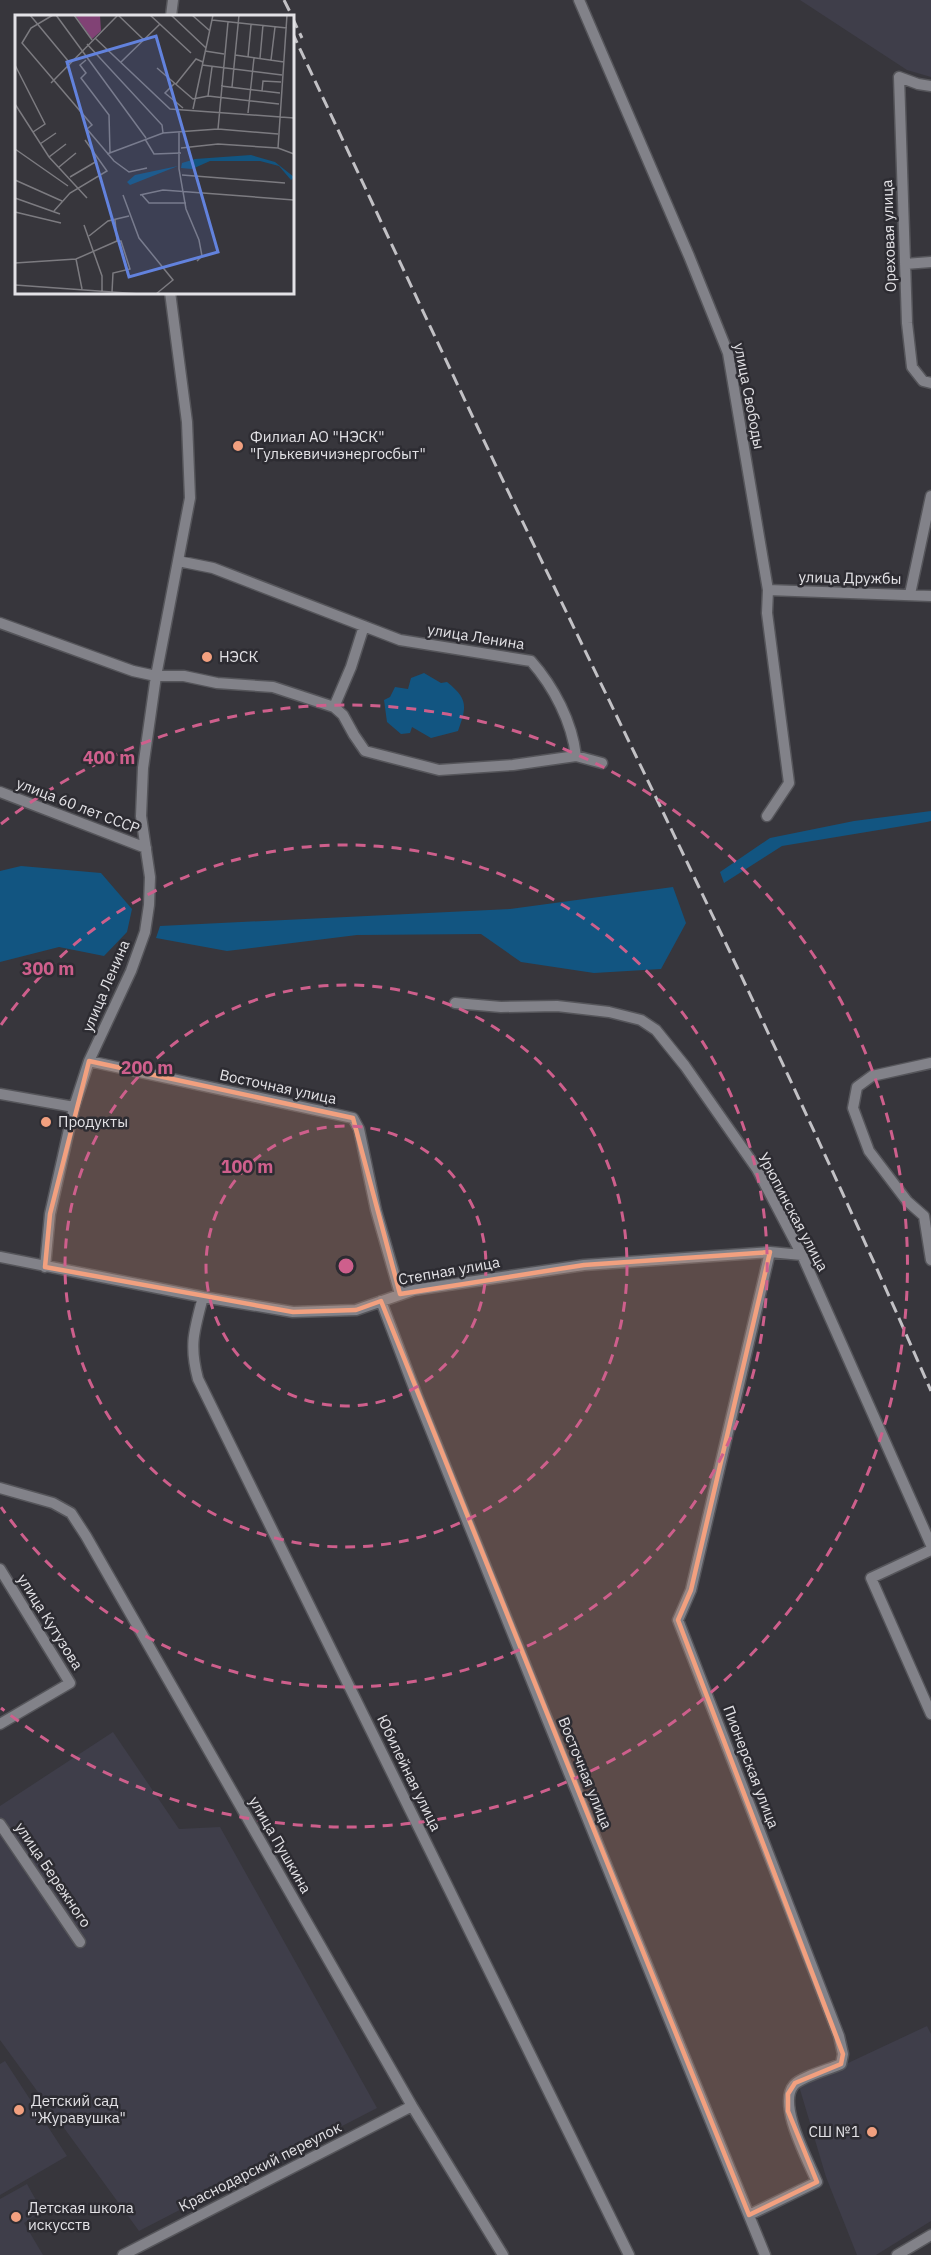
<svg xmlns="http://www.w3.org/2000/svg" width="931" height="2255" viewBox="0 0 931 2255" font-family="'IBM Plex Sans',sans-serif">
  <style>
    .built { fill: #3f3e4a }
    .water { fill: #125581 }
    .lines { fill: none; stroke-linecap: round; stroke-linejoin: round }
    .minor-casing { stroke: #55555a; stroke-width: 13 }
    .minor { stroke: #828289; stroke-width: 10 }
    .rail { stroke: #c2c1c5; stroke-width: 3; stroke-dasharray: 12 6; stroke-linecap: butt }
    .marked { fill: #f2a07f; fill-opacity: 0.2; stroke: #f2a07f; stroke-width: 4.5; stroke-linejoin: round }
    .ring { fill: none; stroke: #ce5f8c; stroke-width: 3; stroke-dasharray: 10 8 }
    .poi-dot { fill: #f2a07f; stroke: #2d2c32; stroke-width: 2 }
    .labels { text-anchor: middle; stroke-width: 5; stroke-linejoin: round; paint-order: stroke }
    .street-label { font-size: 15px; fill: #e3e2e6; stroke: #2d2c32 }
    .poi-label { font-size: 15px; fill: #e3e2e6; stroke: #2d2c32; text-anchor: start }
    .inset-road { fill: none; stroke: #7c7b80; stroke-width: 1.5 }
    .view { fill: #6282dd; fill-opacity: 0.15; stroke: #6282dd; stroke-width: 3 }
    .inset-edge { fill: none; stroke: #e3e2e6; stroke-width: 3 }
    .centre { fill: #ce5f8c; stroke: #2d2c32; stroke-width: 3 }
    .ring-label { font-size: 18px; text-anchor: middle; font-weight: bold; fill: #ce5f8c; stroke: #2d2c32; stroke-width: 5; stroke-linejoin: round; paint-order: stroke }
  </style>
  <rect width="100%" height="100%" fill="#37363c"/>
  <path class="built" d="M800,0H931V77L907,70Z
    M113,1732L179,1829L220,1827L377,2108L139,2231L0,2040V1806Z
    M927,2026L931,2034V2221L876,2255H857L826,2177L799,2086Z
    M5,2061L67,2156L0,2195V2064Z
    M27,2184L42,2211L24,2223L43,2255H0V2199Z"/>
  <path class="water" d="M424,673L441,683L447,682C468,699 467,706 458,731L431,738L412,727L410,733L401,734L387,722L384,700L390,697L395,687L408,689L411,678Z
    M931,811V821L927,822L782,846L724,883L720,872L770,838L854,821Z
    M21,866L101,873L132,909L127,932L104,956L59,947L0,962V871Z
    M673,887L686,923L661,969L594,973L521,962L481,934L357,935L227,951L156,938L160,926L510,909Z"/>
  <g class="lines">
    <defs>
      <path id="minor" d="M579,0L689,256L728,353L768,590L767,613L789,783L767,816
        M171,16L173,0
        M931,86L918,84L899,77L907,323L912,367L923,381L931,383
        M905,264L931,262
        M178,561L213,568L400,640L531,661C554,687 572,722 576,756
        M768,590L931,596
        M910,594L931,496
        M0,623L133,671L156,676H184L217,683L273,687L334,707L343,715L354,735L365,751L439,770L513,765L576,756L602,763
        M334,707L351,667L364,626
        M0,792L146,848
        M455,1003L501,1007L557,1006L609,1012L641,1020L656,1030L685,1066L757,1169L802,1255L931,1545
        M89,1061L353,1118L359,1129L376,1210L400,1294
        M931,1063L872,1076L857,1087L853,1108L869,1151L907,1201L924,1216L931,1260
        M0,1094L74,1107
        M0,1257L203,1297L293,1312L356,1310L414,1290L584,1265L770,1252L802,1255
        M45,1267L50,1214L74,1107L89,1061L131,971L145,932L149,905L150,877L141,816L143,768L156,676L190,498L187,422L170,292
        M203,1297C194,1331 189,1345 198,1379L629,2255
        M381,1301L417,1396L547,1719L765,2255
        M0,1488L53,1503L71,1513L86,1536L412,2106L503,2255
        M931,1550L871,1578L931,1714
        M0,1569L70,1683L0,1724
        M0,1824L80,1942
        M749,2215L817,2182C808,2160 777,2104 794,2085C801,2077 830,2069 841,2064L843,2054L839,2036L678,1620L691,1590L770,1252
        M123,2255L412,2106
        M897,2255L931,2235"/>
    </defs>
    <use href="#minor" class="minor-casing"/>
    <use href="#minor" class="minor"/>
    <path class="rail" d="M284,0L292,16
      M292,17L302,38
      M292,32C367,191 441,351 517,510C658,802 801,1093 931,1391"/>
  </g>
  <path class="marked" d="M89,1061L353,1118L400,1294L584,1265L770,1252L691,1590L678,1620L843,2054L841,2064L795,2083L788,2094V2111L817,2182L749,2215L381,1301L356,1310L293,1312L45,1267L50,1214Z"/>
  <g class="ring">
    <circle cx="346" cy="1266" r="140"/>
    <circle cx="346" cy="1266" r="281"/>
    <path d="M1 1025A421 421 0 1 1 1 1507"/>
    <path d="M1 824A561 561 0 1 1 1 1708"/>
  </g>
  <g class="poi-dot">
    <circle cx="238" cy="446" r="6"/>
    <circle cx="207" cy="657" r="6"/>
    <circle cx="46" cy="1122" r="6"/>
    <circle cx="19" cy="2110" r="6"/>
    <circle cx="872" cy="2132" r="6"/>
    <circle cx="16" cy="2217" r="6"/>
  </g>
  <g class="labels">
    <g class="street-label">
      <text transform="translate(889 236) rotate(-92)" y="5">Ореховая улица</text>
      <text transform="translate(749 396) rotate(79)" y="5">улица Свободы</text>
      <text transform="translate(850 578) rotate(1)" y="5">улица Дружбы</text>
      <text transform="translate(476 637) rotate(9)" y="5">улица Ленина</text>
      <text transform="translate(78 806) rotate(21)" y="5">улица 60 лет СССР</text>
      <text transform="translate(106 986) rotate(-67)" y="5">улица Ленина</text>
      <text transform="translate(278 1087) rotate(12)" y="5">Восточная улица</text>
      <text transform="translate(793 1212) rotate(62)" y="5">Урюпинская улица</text>
      <text transform="translate(449 1271) rotate(-10)" y="5">Степная улица</text>
      <text transform="translate(50 1622) rotate(58)" y="5">улица Кутузова</text>
      <text transform="translate(751 1767) rotate(69)" y="5">Пионерская улица</text>
      <text transform="translate(409 1773) rotate(64)" y="5">Юбилейная улица</text>
      <text transform="translate(585 1773) rotate(68)" y="5">Восточная улица</text>
      <text transform="translate(280 1845) rotate(60)" y="5">улица Пушкина</text>
      <text transform="translate(53 1875) rotate(56)" y="5">улица Бережного</text>
      <text transform="translate(260 2167) rotate(-27)" y="5">Краснодарский переулок</text>
    </g>
    <g class="poi-label">
      <text x="250" y="442">Филиал АО "НЭСК"<tspan x="250" dy="17">"Гулькевичиэнергосбыт"</tspan></text>
      <text x="219" y="662">НЭСК</text>
      <text x="58" y="1127">Продукты</text>
      <text x="31" y="2106">Детский сад<tspan x="31" dy="17">"Журавушка"</tspan></text>
      <text x="860" y="2137" text-anchor="end">СШ №1</text>
      <text x="28" y="2213">Детская школа<tspan x="28" dy="17">искусств</tspan></text>
    </g>
  </g>
  <g transform="translate(15 15)">
    <rect width="279" height="279" fill="#37363c"/>
    <path d="M60,0H85L86,16L77,24Z" fill="#814275"/>
    <path d="M236,140L260,147L279,162L276,165L264,151L245,146H195L177,154L166,153L167,148L180,144ZM163,151L115,170L112,167L120,160Z" fill="#125581"/>
    <path class="inset-road" d="M15,0L54,47M38,0L16,13L7,28L77,110L72,114L99,146L114,157L132,153M41,0L131,123M59,0L77,25M103,0L129,25M135,0L176,38M156,0L191,33M177,0L195,16M197,5L272,13M80,23L155,94L279,103M72,29L147,110L148,118M190,36L209,39M220,40L269,47M233,42L236,10M245,43L248,10M71,45L65,50L71,58L66,63L94,100L95,138M256,45L260,12M106,47L145,9M0,50L30,109L18,117M187,50L267,60M142,53L178,84L193,81L264,89M36,68L103,0M160,68L150,78L168,93M161,69L181,44L188,47M206,71L265,78M217,72L224,0M247,76L248,66L266,67M193,81L197,52M0,89L34,142L72,183M178,94L198,0M233,98L239,43M203,114L213,7M164,117V154L171,194L184,225L187,241L182,246M130,124L139,139L166,138M25,129L41,118M166,133L203,129L263,133L279,139M263,133L272,0M0,134L53,171M92,139L148,118L203,114L263,119M34,142L51,129M44,152L61,138M167,160L270,168M55,162L82,146M0,165L47,186M108,180L124,223L158,265L141,279M125,180L148,175L279,185M127,180L134,188H171M0,183L45,199M39,196L55,178L92,156L70,125M0,197L46,208M69,210L87,261V276M74,221L93,206L114,201M61,244L67,274M0,248L61,244L102,226M0,270L125,279M97,277L98,258L115,254L106,226H102L100,205"/>
    <path class="view" d="M141,21L203,237L114,262L52,47Z"/>
    <rect width="279" height="279" class="inset-edge"/>
  </g>
  <circle cx="346" cy="1266" r="9" class="centre"/>
  <g class="ring-label">
    <text x="109" y="764">400 m</text>
    <text x="48" y="975">300 m</text>
    <text x="147" y="1074">200 m</text>
    <text x="247" y="1173">100 m</text>
  </g>
</svg>
